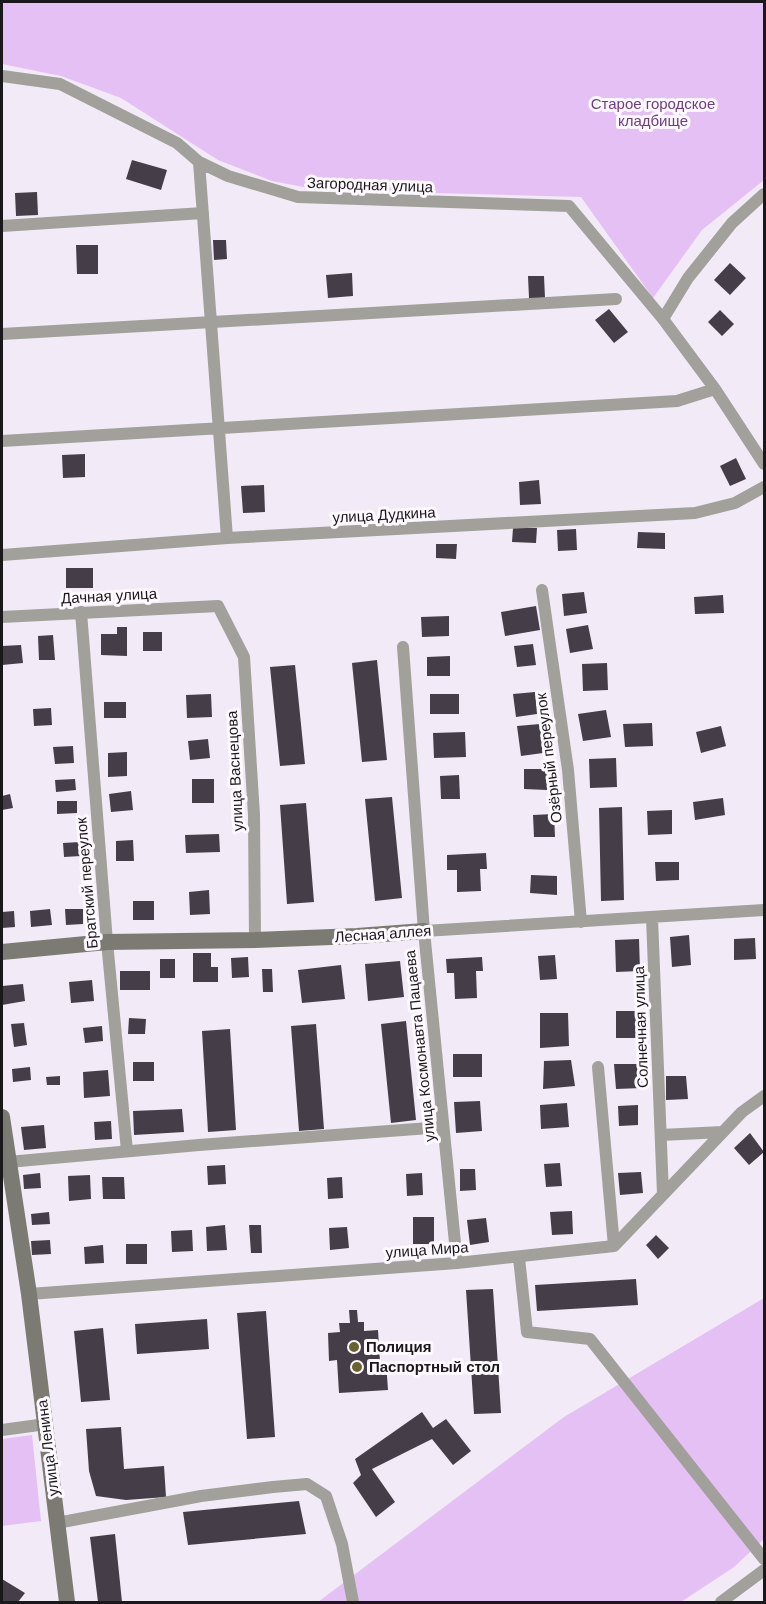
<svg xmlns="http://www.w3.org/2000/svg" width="766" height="1604" viewBox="0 0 766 1604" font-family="Arial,sans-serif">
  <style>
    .green { fill: #e5c0f4 }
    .building { fill: #453e48 }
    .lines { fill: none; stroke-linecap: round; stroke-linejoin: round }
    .street { stroke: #a1a09a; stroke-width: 12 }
    .secondary { stroke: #7c7b73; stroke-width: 16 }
    .poi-dot { fill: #6b632f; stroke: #fdf9fe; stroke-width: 2 }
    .labels { text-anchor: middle; stroke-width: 6; stroke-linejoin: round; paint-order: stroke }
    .park-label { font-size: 15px; fill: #703c83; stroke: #fdf9fe }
    .street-label { font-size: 15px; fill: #1b181c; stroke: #fdf9fe }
    .poi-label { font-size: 15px; font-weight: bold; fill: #1b181c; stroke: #fdf9fe; text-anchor: start }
  </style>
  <rect width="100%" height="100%" fill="#f2eaf6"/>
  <path class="green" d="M2,2H764V180L702,230L653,298L581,197L319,190L272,181L218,160L121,98L61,76L2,64Z
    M764,1298V1539L734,1567L681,1602H318L564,1417Z
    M32,1435L41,1521L2,1526V1439Z"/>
  <path class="building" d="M132,160L167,170L161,190L126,179Z
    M37,192L38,215L16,216L15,193Z
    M213,240H226L227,259L214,260Z
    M76,245H98V274H77Z
    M730,263L746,278L730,295L714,280Z
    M352,273L353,296L328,298L326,275Z
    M528,276H544L545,298H529Z
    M609,309L628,332L614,343L595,320Z
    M720,310L734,324L722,336L708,322Z
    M85,454V477L63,478L62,455Z
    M736,458L746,479L730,486L720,466Z
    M539,480L541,504L520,505L519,482Z
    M264,485L265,512L243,513L241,486Z
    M513,528H537L536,543L512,542Z
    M576,529L577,550L558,551L557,530Z
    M638,532L665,533V549L637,548Z
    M436,544H457L456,559L436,558Z
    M66,568H93V588H66Z
    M584,592L587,613L564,616L562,594Z
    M723,595L724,613L695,614L694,597Z
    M536,606L540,630L505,636L501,612Z
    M449,616V636L422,637L421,617Z
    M588,625L593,649L570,653L566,629Z
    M117,627H127V656L101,655V634H117Z
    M143,632H162V651H143Z
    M53,635L55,660H39L38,636Z
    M533,644L536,665L517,667L514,646Z
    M21,645L23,663L2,665V646Z
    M450,656V676H427V657Z
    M377,660L387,760L362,762L352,663Z
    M607,663L608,690L583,691L582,664Z
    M295,665L305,764L280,766L270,667Z
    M535,692L537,714L516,717L513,694Z
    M211,694L212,717L187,718L186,695Z
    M430,694H459V714H430Z
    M104,702H126V718H104Z
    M51,708L52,725L34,726L33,709Z
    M606,710L611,737L583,741L578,714Z
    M652,723L653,746L625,747L623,724Z
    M540,724L543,753L521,756L517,726Z
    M721,726L726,746L701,753L696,732Z
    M465,732L466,757L434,758L433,733Z
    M208,739L210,758L190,760L188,741Z
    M73,746L74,763L55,764L53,747Z
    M127,752V776L108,777V753Z
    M616,758L617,787L590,788L589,759Z
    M524,769H548L547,790L524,789Z
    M459,775L460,799H441L440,776Z
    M75,779L76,790L56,792L55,780Z
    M192,779H214V803H192Z
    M131,791L133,810L111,812L109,794Z
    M10,794L13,808L2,810V796Z
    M392,797L402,898L375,901L365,799Z
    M723,798L725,815L695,820L693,802Z
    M57,801H77V813L57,814Z
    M306,803L314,902L287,904L280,805Z
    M622,807L624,900L601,901L599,808Z
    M672,810V834L648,835L647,811Z
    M554,814L555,837H534L533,815Z
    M219,834L220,852L186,853L185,835Z
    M133,840L134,861H116V841Z
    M80,842L81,856L64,857L63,843Z
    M486,853L487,869H480L481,891L457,892V870H447V855Z
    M655,862H679V880L656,881Z
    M531,875L557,876V895L530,893Z
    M209,890L210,914L190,915L189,892Z
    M133,901H154V920H133Z
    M50,909L52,925L31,927L30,911Z
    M65,909H83V924L66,925Z
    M14,911L15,927L2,928V912Z
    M689,935L691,965L672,967L670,937Z
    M755,938L756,959L734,960V939Z
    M639,939L640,971L616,972L615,940Z
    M193,953H211V967H218V982H193Z
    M555,955L557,979L540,980L538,956Z
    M248,957L249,977L232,978L231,958Z
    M482,957L483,971H476L477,998L455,999L454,973H447L446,959Z
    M160,959H175V978H160Z
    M400,961L404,997L368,1001L365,964Z
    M341,965L345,999L302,1003L298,970Z
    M262,969H272L273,992H263Z
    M120,971H150V990H120Z
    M92,980L94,1001L71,1003L69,982Z
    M23,984L25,1001L2,1005V986Z
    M616,1011H640V1038H616Z
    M540,1013H568L569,1046L540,1048Z
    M129,1018L146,1019L145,1034H128Z
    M406,1021L416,1120L391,1123L381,1024Z
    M24,1023L27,1045L14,1047L11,1024Z
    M316,1024L324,1129L299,1131L291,1026Z
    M102,1026L103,1041L85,1043L83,1028Z
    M230,1029L236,1130L208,1132L202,1031Z
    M453,1054H482V1077H453Z
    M571,1060L575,1086L543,1089L544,1061Z
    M133,1062H154V1081H133Z
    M614,1064H641L642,1088L616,1089Z
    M30,1067L31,1080L13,1082L12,1069Z
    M108,1070L110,1096L84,1098L83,1072Z
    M60,1076V1085H47L46,1077Z
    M666,1076H686L688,1099L666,1100Z
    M480,1101L482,1131L456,1133L454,1102Z
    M567,1103L569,1127L541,1129L540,1105Z
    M638,1105V1125L619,1126L618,1106Z
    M182,1109L184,1132L134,1135L133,1111Z
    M111,1121L112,1139L95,1140L94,1122Z
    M44,1125L46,1148L24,1150L21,1127Z
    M750,1133L764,1152L749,1165L734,1148Z
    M560,1163L562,1186L546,1187L544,1164Z
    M225,1165L226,1184L208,1185L207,1166Z
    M460,1169H475L476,1190L460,1191Z
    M641,1172L643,1193L620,1195L618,1173Z
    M40,1173L41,1188L24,1189L23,1175Z
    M422,1173L423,1195L407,1196L406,1174Z
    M90,1175L91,1199L69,1201L68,1176Z
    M102,1177H124L125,1199H103Z
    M342,1177L343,1198L328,1199L327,1178Z
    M572,1211L573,1234L552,1235L550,1212Z
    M49,1212L50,1224L32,1225L31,1214Z
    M413,1217H434V1244H413Z
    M486,1218L489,1242L470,1245L467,1220Z
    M225,1225L227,1250L207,1251L206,1227Z
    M249,1225H261L262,1253H251Z
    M347,1227L349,1248L330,1250L329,1228Z
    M192,1230L193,1251L172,1252L171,1231Z
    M656,1235L669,1248L658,1259L646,1245Z
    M50,1240L51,1254L32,1255L31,1241Z
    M126,1244H147V1264H126Z
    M103,1245L104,1263L85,1264L84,1247Z
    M636,1279L638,1305L537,1311L535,1285Z
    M493,1289L501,1413L474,1414L466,1290Z
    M349,1310H357L358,1322H364V1331L378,1330L380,1362H386L388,1390L339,1393L337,1360L329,1361L328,1333L340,1332L339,1323H350Z
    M266,1311L275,1437L247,1439L237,1313Z
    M207,1319L209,1349L137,1354L135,1324Z
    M103,1328L110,1400L81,1402L74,1331Z
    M422,1412L433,1428L446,1419L471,1451L453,1465L432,1439L372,1469L395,1502L376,1517L353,1483L361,1475L355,1459Z
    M121,1427L124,1469L164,1466L166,1497L126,1500L96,1496L89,1471L86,1429Z
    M299,1501L306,1534L188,1545L183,1512Z
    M115,1534L122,1602H98L90,1537Z
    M2,1579L25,1593L18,1602H2Z"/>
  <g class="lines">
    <path class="street" d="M2,76L60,84L177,143L199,162L228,176L298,197L569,206L663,319L715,389L764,464
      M199,162L227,538
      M2,226L203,213
      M663,319L688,278L732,223L764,194
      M2,334L616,299
      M2,441L677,401L715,389
      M2,555L227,538L695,513L735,503L764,487
      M542,590L568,770L581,922
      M81,612L107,942L127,1151
      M2,617L218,606L244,657L254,815L255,940
      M403,647L424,931L457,1263
      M652,918L663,1194
      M424,931L764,910
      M598,1067L614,1246
      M661,1135L723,1132
      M8,1162L199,1145L443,1127
      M519,1258L527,1332L590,1339L764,1559
      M29,1294L457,1263L614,1246L742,1112L764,1096
      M2,1430L46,1424
      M57,1523L201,1496L273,1487L307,1484L326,1496L342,1544L353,1602
      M721,1602L764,1570"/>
    <path class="secondary" d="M2,952L107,942L255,940L357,936L424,931
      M2,1117L29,1294L67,1602"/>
  </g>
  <g class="poi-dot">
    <circle cx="354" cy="1347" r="6"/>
    <circle cx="357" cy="1367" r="6"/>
  </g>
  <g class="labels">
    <g class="park-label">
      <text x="653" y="109">Старое городское<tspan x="653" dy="17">кладбище</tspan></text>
    </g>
    <g class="street-label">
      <text transform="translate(370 185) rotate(2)" y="5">Загородная улица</text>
      <text transform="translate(384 515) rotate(-3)" y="5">улица Дудкина</text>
      <text transform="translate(109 596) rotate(-3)" y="5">Дачная улица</text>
      <text transform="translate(549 758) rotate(-97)" y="5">Озёрный переулок</text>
      <text transform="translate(235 771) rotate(-93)" y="5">улица Васнецова</text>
      <text transform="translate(87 883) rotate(-95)" y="5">Братский переулок</text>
      <text transform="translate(383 934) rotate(-4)" y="5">Лесная аллея</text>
      <text transform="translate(641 1027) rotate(-92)" y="5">Солнечная улица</text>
      <text transform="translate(420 1046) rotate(-96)" y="5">улица Космонавта Пацаева</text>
      <text transform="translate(427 1250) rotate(-4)" y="5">улица Мира</text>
      <text transform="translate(48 1448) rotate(-97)" y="5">улица Ленина</text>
    </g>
    <g class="poi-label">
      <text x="366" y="1352">Полиция</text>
      <text x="369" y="1372">Паспортный стол</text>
    </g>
  </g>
  <rect width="766" height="1604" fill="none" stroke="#1b181c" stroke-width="6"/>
</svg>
